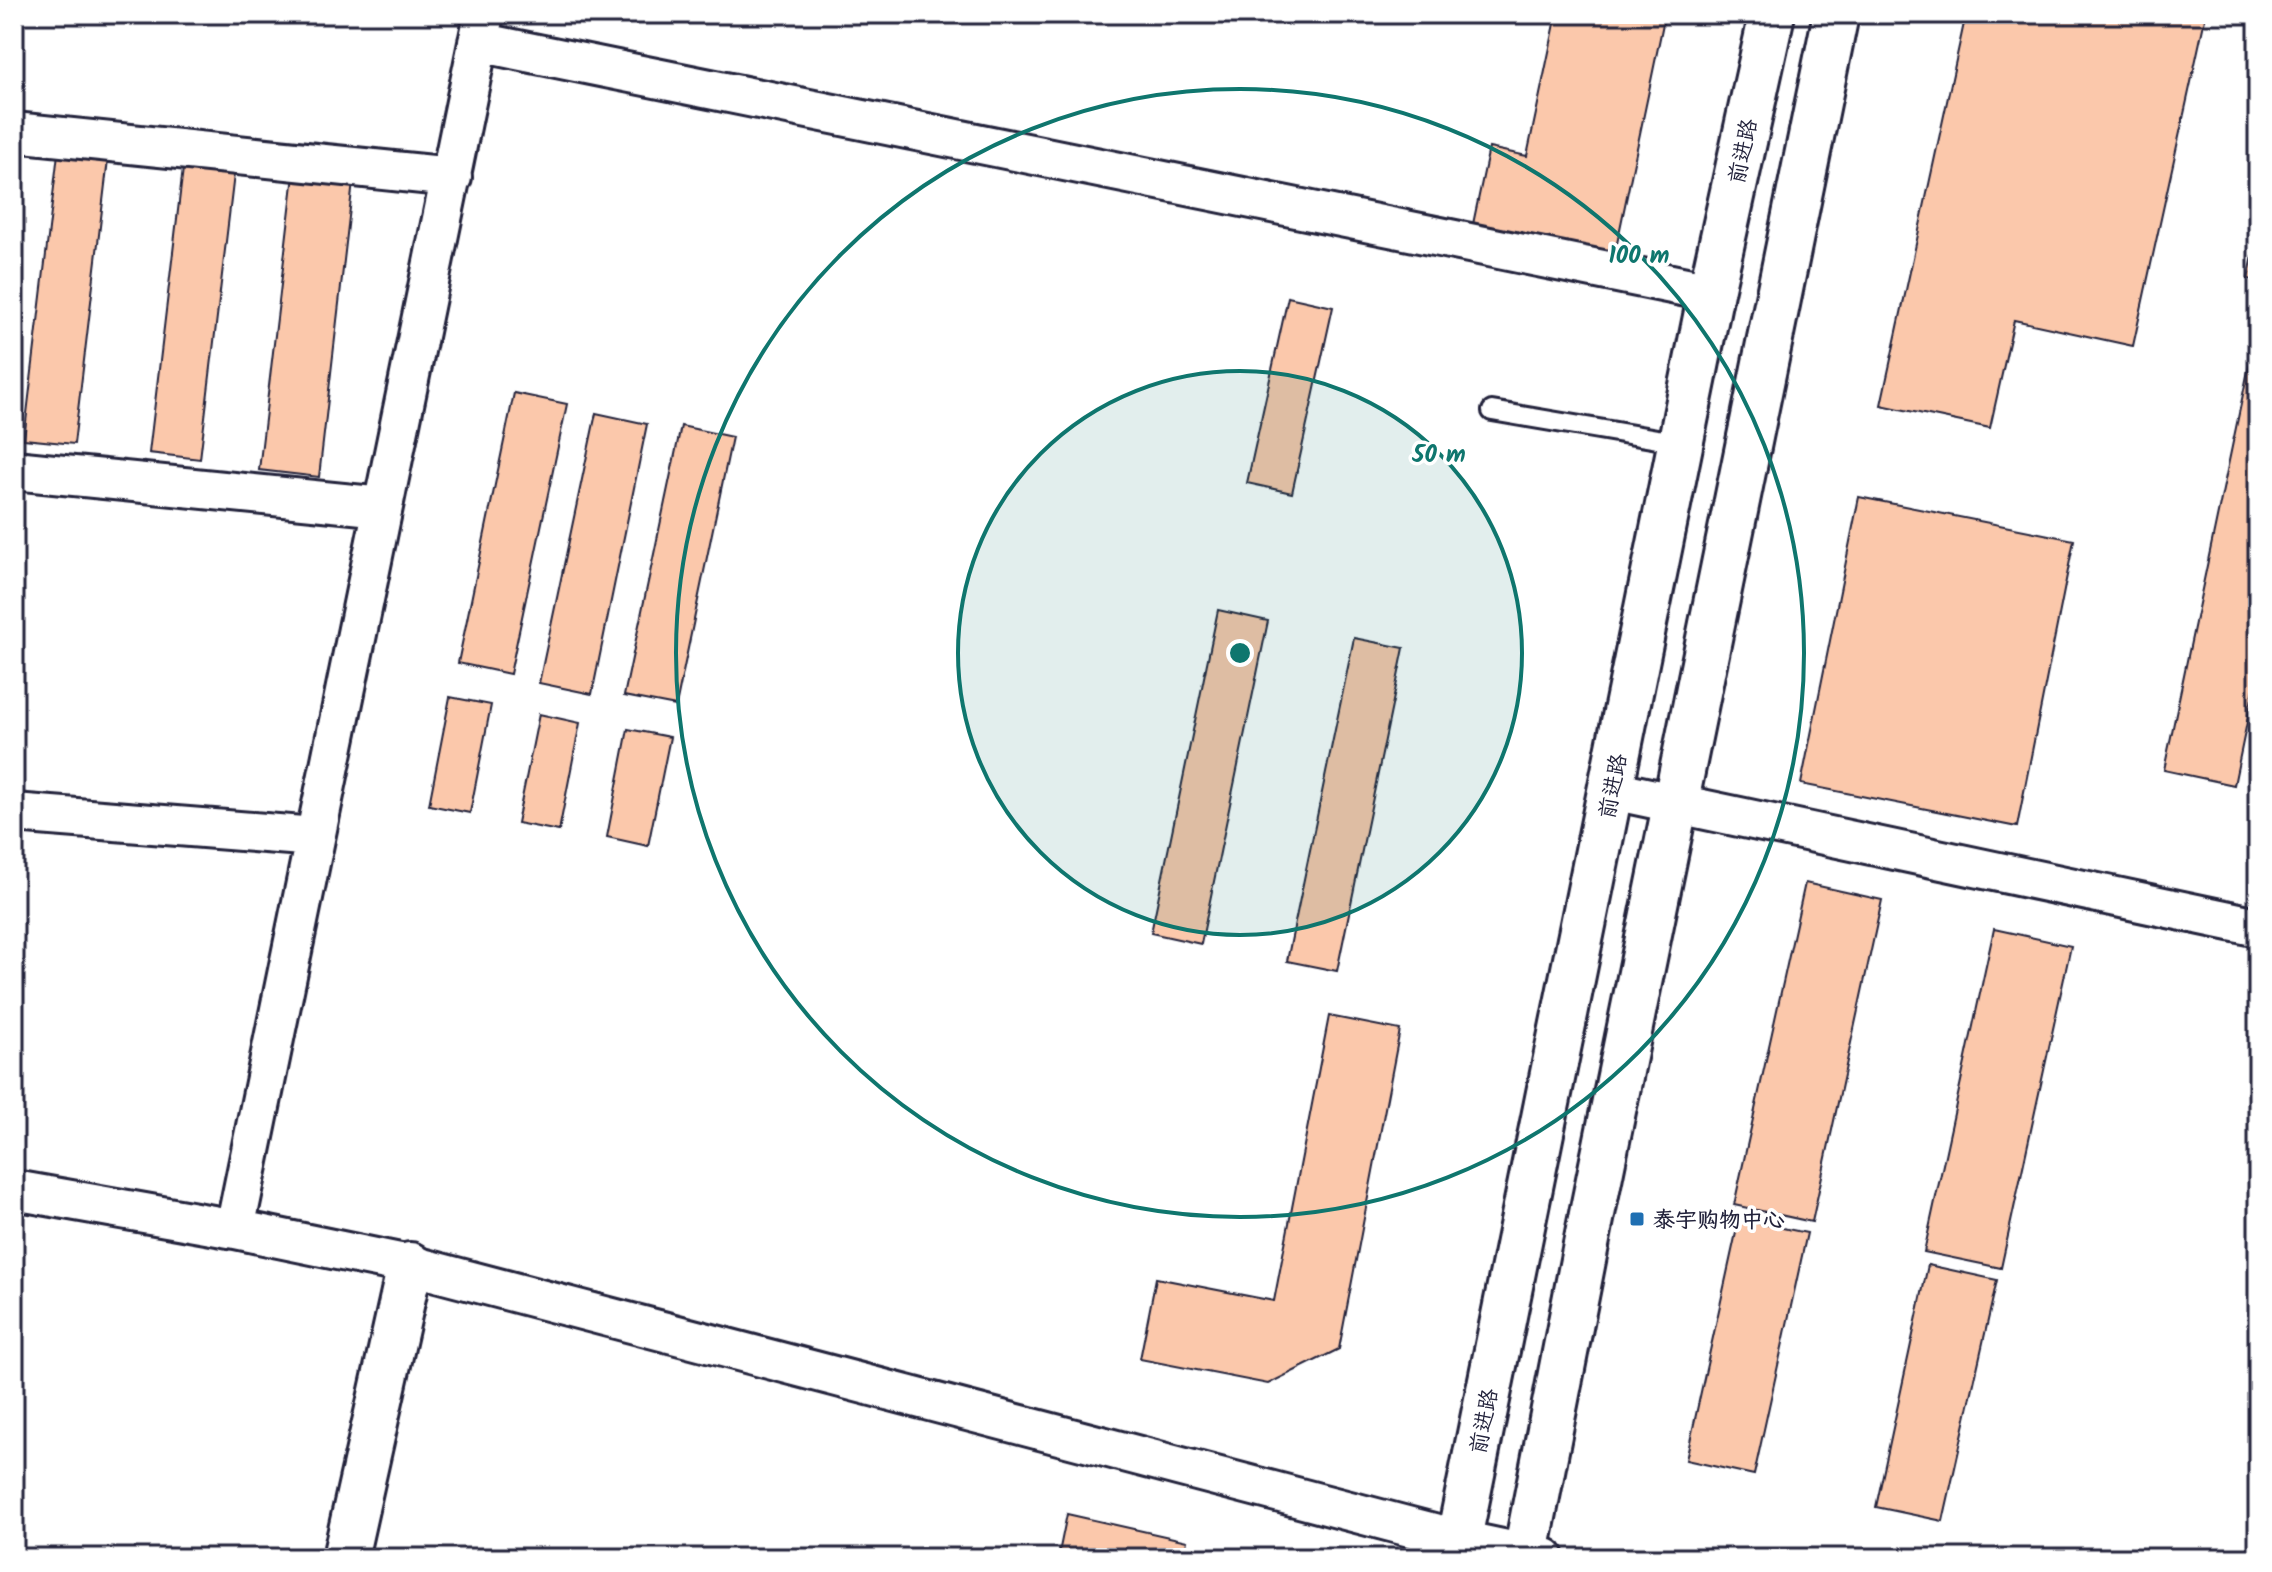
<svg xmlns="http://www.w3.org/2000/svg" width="2272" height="1572" viewBox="0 0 2272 1572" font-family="Kalam,'LXGW WenKai TC',sans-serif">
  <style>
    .building { fill: #fbc8ab; stroke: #22223b; stroke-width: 2 }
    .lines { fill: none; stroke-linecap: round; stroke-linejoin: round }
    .service-casing { stroke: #22223b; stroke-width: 24 }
    .minor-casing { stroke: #22223b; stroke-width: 44 }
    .tertiary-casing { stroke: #22223b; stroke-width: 50 }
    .secondary-casing { stroke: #22223b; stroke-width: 50 }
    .service { stroke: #fff; stroke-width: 18 }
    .minor { stroke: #fff; stroke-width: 38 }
    .tertiary { stroke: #fff; stroke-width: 44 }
    .secondary { stroke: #fff; stroke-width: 44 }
    .ring { fill: none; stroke: #0f766e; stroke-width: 4 }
    .poi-dot { fill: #1f6fb2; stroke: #fff; stroke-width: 3 }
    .labels { text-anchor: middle; stroke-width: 7; stroke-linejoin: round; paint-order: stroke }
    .street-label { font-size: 22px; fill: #22223b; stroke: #fff }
    .poi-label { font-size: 22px; font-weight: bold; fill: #22223b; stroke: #fff; text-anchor: start }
    .centre { fill: #0f766e; stroke: #fff; stroke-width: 4 }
    .ring-label { font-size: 24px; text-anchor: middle; font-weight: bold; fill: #0f766e; stroke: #fff; stroke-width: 7; stroke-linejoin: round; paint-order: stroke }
  </style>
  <rect width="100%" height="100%" fill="#fff"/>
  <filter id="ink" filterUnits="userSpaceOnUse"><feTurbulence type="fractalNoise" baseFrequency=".0125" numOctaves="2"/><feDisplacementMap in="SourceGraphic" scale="16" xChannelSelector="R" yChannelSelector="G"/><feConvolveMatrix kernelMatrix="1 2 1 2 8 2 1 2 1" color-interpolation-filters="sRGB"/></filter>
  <g filter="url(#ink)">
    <path class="building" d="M1557,14H1665L1615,253L1473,224L1489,148L1527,156Z
      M1966,14H2206L2133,346L2014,320L1990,428L1881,405Z
      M59,145L109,151L74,444L24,439Z
      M184,160L235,166L200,459L149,453Z
      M294,175L353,182L319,477L259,470Z
      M2258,233V281L2248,279Z
      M1288,297L1333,307L1292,493L1247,483Z
      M2254,342L2258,343V669L2234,785L2164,770Z
      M514,393L567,404L510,674L458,663Z
      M596,413L647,424L592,694L539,683Z
      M681,426L732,437L676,706L624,696Z
      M1859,497L2074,540L2017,827L1801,784Z
      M1218,610L1268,621L1201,944L1151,933Z
      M1354,638L1404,648L1337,971L1287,961Z
      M450,697L491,705L470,813L429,805Z
      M539,714L580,723L559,831L517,823Z
      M628,729L670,737L648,846L607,837Z
      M1805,883L1882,900L1812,1222L1734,1205Z
      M1994,929L2071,946L2001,1268L1924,1252Z
      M1329,1016L1400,1030L1339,1349L1268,1384L1140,1359L1156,1278L1274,1301Z
      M1739,1219L1807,1233L1754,1475L1686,1460Z
      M1928,1265L1997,1280L1943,1521L1876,1507Z
      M1067,1514L1187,1541L1184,1555L1196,1558H1058Z"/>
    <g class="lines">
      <defs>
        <path id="service" d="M1492,411L1681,443"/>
        <path id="minor" d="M478,42L1711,292
          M14,132L452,177
          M14,470L383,507
          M1612,790L2258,927
          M14,813L315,837
          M14,1190L235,1229L410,1265L1460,1540L1545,1558
          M235,1229L484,14"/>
        <path id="tertiary" d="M345,1558L410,1265"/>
        <path id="secondary" d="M1455,1558L1711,292L1772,14
          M1525,1558L1592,1214L1836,14"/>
      </defs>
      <use href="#service" class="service-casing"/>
      <use href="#minor" class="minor-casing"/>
      <use href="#tertiary" class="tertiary-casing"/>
      <use href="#secondary" class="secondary-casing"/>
      <use href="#service" class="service"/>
      <use href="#minor" class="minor"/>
      <use href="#tertiary" class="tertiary"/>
      <use href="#secondary" class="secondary"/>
    </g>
  </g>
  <circle cx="1240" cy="653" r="282" fill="#0f766e" fill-opacity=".12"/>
  <g class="ring">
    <circle cx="1240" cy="653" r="282"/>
    <circle cx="1240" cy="653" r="564"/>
  </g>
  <rect class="poi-dot" x="1629" y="1211" width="16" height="16" rx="4"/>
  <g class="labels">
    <g class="street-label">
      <text transform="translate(1742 151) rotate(-78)" y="8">前进路</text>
      <text transform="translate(1612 786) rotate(-79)" y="8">前进路</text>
      <text transform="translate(1483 1421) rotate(-79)" y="8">前进路</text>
    </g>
    <g class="poi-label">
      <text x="1653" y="1227">泰宇购物中心</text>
    </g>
  </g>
  <circle cx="1240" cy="653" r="12" class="centre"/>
  <g class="ring-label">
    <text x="1639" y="263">100 m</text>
    <text x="1439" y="462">50 m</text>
  </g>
  <rect width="2272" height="1572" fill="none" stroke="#fff" stroke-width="48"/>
  <rect x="24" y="24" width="2224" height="1524" fill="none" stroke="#22223b" stroke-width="3" filter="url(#ink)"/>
</svg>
